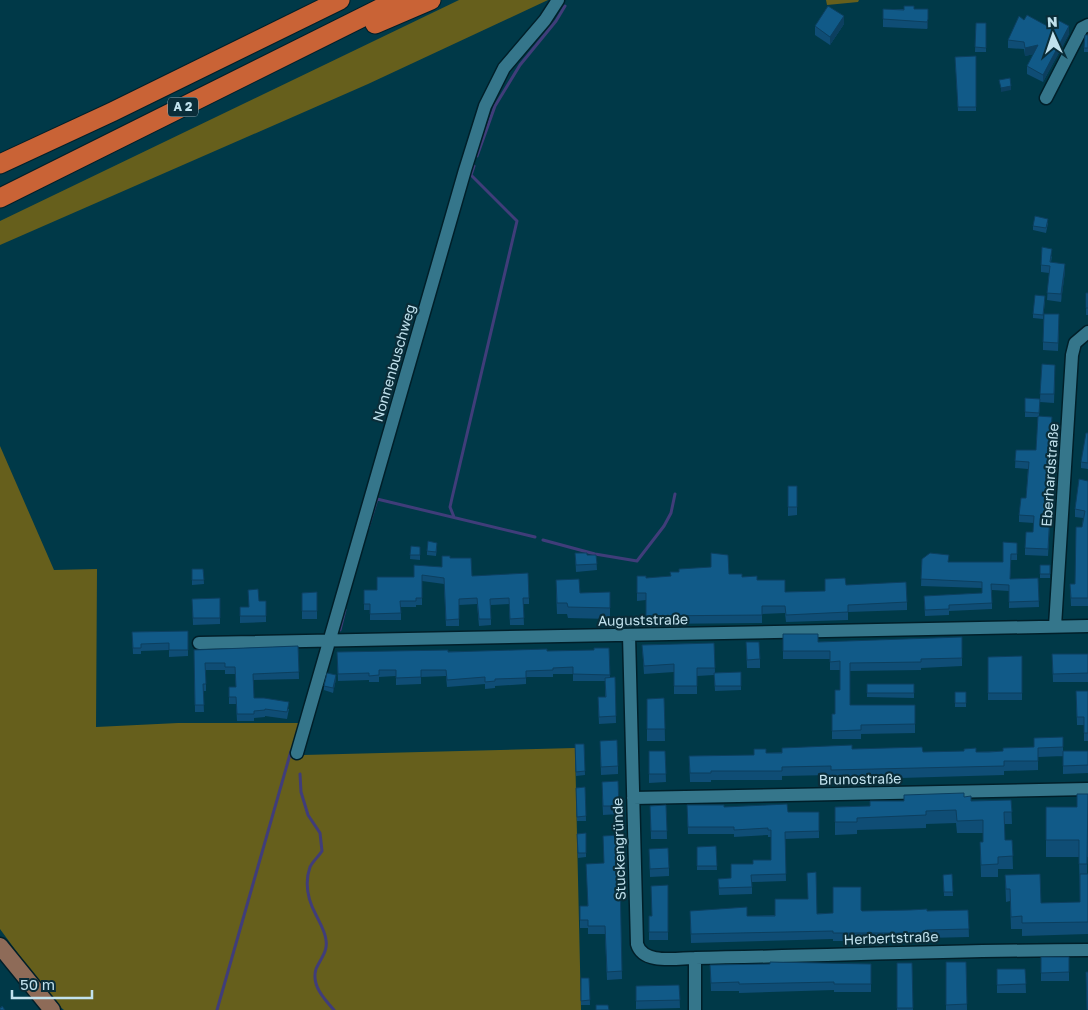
<svg xmlns="http://www.w3.org/2000/svg" width="1088" height="1010" viewBox="0 0 1088 1010" font-family="'Golos Text',sans-serif">
  <style>
    .green { fill: #665f1c }
    .lines { fill: none; stroke-linecap: round; stroke-linejoin: round }
    .stream { stroke: #403d7a; stroke-width: 3 }
    .minor-casing { stroke: #001f29; stroke-width: 15 }
    .major-casing { stroke: #001f29; stroke-width: 19 }
    .highway-casing { stroke: #001f29; stroke-width: 21 }
    .minor { stroke: #35768b; stroke-width: 12 }
    .major { stroke: #8e6b58; stroke-width: 16 }
    .highway { stroke: #c96336; stroke-width: 19 }
    .wall { fill: #0f4d75 }
    .shaded-wall { fill: #0c3f5f }
    .building { fill: #115a88; stroke: #0c3f5f }
    .labels { text-anchor: middle; stroke-width: 4.5; stroke-linejoin: round; paint-order: stroke }
    .shield { fill: #0a2d39; stroke: #8aabb7; stroke-width: 1 }
    .shield-label { font-size: 12px; font-weight: bold; fill: #c1e1ed }
    .street-label { font-size: 14px; fill: #c1e1ed; stroke: #0a2d39 }
  </style>
  <rect width="100%" height="100%" fill="#003948"/>
  <path class="green" d="M459,0H548L368,84L0,245V221Z
    M826,0H859L858,2L827,5Z
    M0,446L54,570L97,569L96,727L178,723H312L303,755L575,748L581,1010H64L52,1000L0,929Z"/>
  <g class="lines">
    <path class="stream" d="M477,156L495,106L520,65L556,21L565,6
      M454,517L450,507L452,498L517,221L471,175L474,166
      M368,528L377,499L535,537
      M543,540L595,554L637,561L664,526L671,513L675,494
      M340,630L345,610
      M300,774L301,792L308,815L320,833L322,851C319,856 313,861 310,867C304,884 308,900 316,915C320,923 325,931 326,940C328,952 320,959 316,969C311,985 324,999 334,1010
      M217,1010L291,751"/>
    <defs>
      <path id="minor" d="M1046,98L1082,28L1088,25
        M1055,626L1072,355L1075,343L1088,332
        M629,635L637,944C643,965 677,958 695,958V1010
        M199,643L1088,626
        M297,753L465,170L485,106L504,68L545,20L558,0
        M633,798L1088,789
        M695,958C826,956 957,950 1088,950"/>
      <path id="major" d="M0,946L52,1010"/>
      <path id="highway" d="M375,24L431,0
        M0,164L112,112L340,0
        M0,198L397,0"/>
    </defs>
    <use href="#minor" class="minor-casing"/>
    <use href="#major" class="major-casing"/>
    <use href="#highway" class="highway-casing"/>
    <use href="#minor" class="minor"/>
    <use href="#major" class="major"/>
    <use href="#highway" class="highway"/>
  </g>
  <path class="wall" d="M883,9H928V27L927,29L883,27Z
    M1024,20L1069,34L1043,82L1027,74V66L1034,54L1025,56L1024,49L1008,48V40Z
    M976,23H986V52H975Z
    M844,24L830,45L815,35V26Z
    M1088,35V52H1084V48Z
    M976,56V111H958L955,57Z
    M1048,223L1046,233L1033,230V226Z
    M1052,256L1051,262L1065,271L1061,302L1047,300L1049,273L1041,272V265Z
    M1086,293H1088V315H1086Z
    M1045,300L1043,319L1033,318V314Z
    M1059,322L1058,351L1043,350V342Z
    M1042,364L1055,373L1054,403L1040,402L1039,416L1052,424L1046,512L1050,520L1048,556L1025,555V548L1033,532L1034,523L1019,522V515L1026,498L1028,469L1015,468L1016,450H1036L1038,417H1025V398L1040,399Z
    M1088,433V469L1081,468V462Z
    M1088,481V606H1071L1070,584H1075L1083,518L1075,517V509Z
    M788,486L797,507V515L788,516Z
    M1017,543V560H1011L1010,579L1038,578L1039,607L1009,608V591L992,590V609L949,611V615L925,616L924,596L982,593V588L921,586L922,559L949,562H1003Z
    M411,546L420,547V560L410,559Z
    M437,547L436,556L427,555V551Z
    M575,553L587,555H596L597,570L576,572Z
    M450,558L472,576L529,598V604H523L524,625H510L509,604L491,605V625L479,626L477,604L459,605V626H446L444,584L422,581V605H416V607H401V620H370V610H364V590H377L442,567Z
    M1040,565H1050V578H1040Z
    M192,569H203L204,584L192,585Z
    M729,574L757,580L785,592L825,591L846,585L907,602V610L848,612V620L786,622L785,613L762,614V623L646,624V600L637,601V593L646,578Z
    M556,591L580,593L610,592V619L568,618L567,614H557Z
    M317,592V619H302V593Z
    M220,598V624L193,625L192,599Z
    M259,601H266V622L240,623V607H248Z
    M188,631V656L169,657V650L141,651V654H133L132,632Z
    M783,634L818,642L962,637V666L921,668V670L850,671V705H915V733L861,734V739H832V714H835L840,690V670H830V659H783Z
    M746,642L760,659V668H747Z
    M714,643L715,673L741,672V690L715,691L714,675L697,676V694H674V672L644,674L642,645Z
    M298,646L299,679L253,680L254,698L289,709L287,719L265,716V717L254,718V721H237L236,704H229V687H236L235,674H225V670H206V691H203L204,712H195L194,650Z
    M609,648L610,677H615L616,723L599,724L598,704L605,697V681H573V674H553V677H526V684L495,686V688L485,689V684L447,687L446,676L421,677V684L396,685V676L379,677V682H369V680L338,681L337,652L547,651L594,650Z
    M1052,654H1088V682H1053Z
    M1022,656V700H988V657Z
    M336,679L333,693L324,690V686Z
    M867,684H914V698L867,697Z
    M1076,691H1088V741H1084V725H1077Z
    M955,692H966V707H955Z
    M664,698L665,741H647V699Z
    M600,741L618,766V774L601,775Z
    M575,744H584L585,775L576,776Z
    M1063,747V756L1038,757V770L1004,771V775L831,780V775L782,776V780H711V782H690L689,756L754,755L766,753L852,749L923,752H976L1003,751V748Z
    M649,751H665L666,782L649,783Z
    M1063,751H1088V773L1063,774Z
    M585,787L586,821H577L576,788Z
    M602,790L619,806V814L603,815Z
    M1088,794V857H1087V874H1088V934L1022,936V929H1011L1010,901L1006,902L1005,875L1041,903L1080,902L1079,857H1046V807H1077Z
    M964,797L971,801L1011,800L1012,824H1005V840H1012L1013,869H998V877H981L980,842H983V833H957L956,823L926,824V828L857,830V834L835,835V807L870,806L904,801Z
    M666,805L667,839H651L650,806Z
    M687,805L788,812H819V838L785,839L786,881L752,882V894L719,895L718,879L731,878L753,864L771,860V837H768V835L734,837V834H688Z
    M586,833V857L578,858L577,834Z
    M619,835L622,979L607,980L605,934H588V928H580V906H587L604,863Z
    M716,846L717,870H697V847Z
    M649,849L669,868V876L650,877Z
    M952,874L953,896H944L943,875Z
    M668,885V940H649V916H652Z
    M861,910L862,911H927L968,910L969,937L927,938V941H833V939L691,943L690,911L747,916L833,913Z
    M1041,957H1069V981H1041Z
    M946,962H966L967,1010H946Z
    M897,963H912L913,1010H897Z
    M871,964V992H834V990L739,993V991H711L710,965Z
    M997,969H1025L1026,993H997Z
    M581,978H589L590,1005H581Z
    M679,985L680,1008L636,1009V986Z"/>
  <path class="shaded-wall" d="M844,16V24L830,45V37Z
    M928,19V27L927,29V22Z
    M1069,26V34L1043,82V75Z
    M1038,45V53L1025,56V48Z
    M1011,86V90L1001,92V88Z
    M1065,264V271L1061,302V294Z
    M336,675V679L333,693V688Z"/>
  <path class="building" d="M828,6L844,16L830,37L815,26Z
    M904,6H914V9H928V19L927,22L883,19V9L904,10Z
    M1027,15L1049,27L1054,18L1069,26L1043,75L1027,66L1038,45L1025,48L1024,42L1008,40L1019,16L1024,20Z
    M976,23H986V48L975,47Z
    M1085,35H1088V48H1084Z
    M976,56V107H958L955,57Z
    M1010,78L1011,86L1001,88L999,80Z
    M1035,216L1048,219L1046,228L1033,226Z
    M1042,247L1052,249L1050,262L1065,264L1061,294L1047,293L1050,266L1041,265Z
    M1086,293H1088V308H1086Z
    M1035,295L1045,296L1043,315L1033,314Z
    M1044,314H1059L1058,343L1043,342Z
    M1042,364L1055,365L1054,394H1040Z
    M1025,398L1040,399L1039,413L1025,412Z
    M1038,416L1052,417L1046,512L1050,513L1048,549L1025,548L1026,532H1033L1034,516L1019,515L1021,498H1026L1029,462L1015,461L1016,450H1036Z
    M1086,433H1088V463L1081,462Z
    M1079,479L1088,481V598H1071L1070,584H1075L1076,527H1082L1085,511L1075,509Z
    M788,486H797V507H788Z
    M428,541L437,543L436,552L427,551Z
    M1003,542L1017,543V554H1011L1010,579L1038,578L1039,601L1009,602V585L991,584L992,603L949,605V609L925,610L924,596L982,593V582L921,579L922,559L930,553L949,555L948,562H1003Z
    M411,546L420,547V555H410Z
    M575,553H587V555H596L597,564L576,565Z
    M711,553L728,555L729,574H742V577L757,576V580H785V592L825,591V579L845,578L846,585L906,582L907,602L848,605V612L786,615L785,606H762V615L646,616V593H637V576H646V578L671,576L670,572H679V569L711,567Z
    M442,556H450V558H471L472,576L528,573L529,598H523L524,618L510,619L509,598L490,599L491,619H479L477,598L459,599V619L446,620L444,578L422,575V598H416V601H400L401,613L370,614V604H364V590H377V577H414V565L442,567Z
    M1040,565H1050V574H1040Z
    M192,569H203L204,580H192Z
    M579,579L580,593L610,592V608L568,607L567,603H557L556,580Z
    M258,589L259,601H266V616H240V607H249L248,590Z
    M317,592V611H302V593Z
    M220,598V618H193L192,599Z
    M188,631V650H169V643L141,644V648H133L132,632Z
    M783,634H818V642L962,637V658L921,659V662L850,663V705H915V724L861,725V730L832,731V714H835V690H840V661L830,662V651H783Z
    M746,642H759L760,659L747,660Z
    M714,643L715,668H697V686H674V664L644,666L642,645Z
    M298,646L299,672L253,674L254,698H264L289,702L287,712L265,709V710L254,711V714H237L236,697H229V687H236L235,667H225V663H205L206,684H203L204,705H195L194,650Z
    M594,648H609L610,675L573,674V667L553,668V670L526,671V678L495,679V681L485,682V677L447,680L446,670H421V677L396,678V670H379V675L369,676V673L338,674L337,652L448,650V652L547,649V651L594,650Z
    M1052,654H1088V673L1053,674Z
    M1022,656V693H988V657Z
    M741,672V686H715L714,673Z
    M327,673L336,675L333,688L324,686Z
    M615,677L616,716L599,717L598,697H606L605,678Z
    M867,684H914V693H867Z
    M1076,691H1088V733H1084V717H1077Z
    M955,692H966V703H955Z
    M664,698L665,729H647V699Z
    M1063,737V747L1038,748V761H1004V766L831,770V766L782,767V771H711V773H690L689,756L754,755V749H766V753H782V748L852,745V749L922,747L923,752L964,751V749L976,748V752H989L1003,751V748L1034,747V738Z
    M617,740L618,766L601,767L600,741Z
    M575,744H584L585,771L576,772Z
    M649,751H665L666,774H649Z
    M1063,751H1088V765L1063,766Z
    M618,781L619,806H603L602,782Z
    M585,787L586,816L577,817L576,788Z
    M964,793V797L971,796V801L1011,800L1012,812H1004L1005,840H1012L1013,856L998,857V864L981,865L980,842H983V820L957,821L956,810L926,811V815L857,818V822H835V807L870,806V801H904V795Z
    M1077,794H1088L1087,864H1079V840H1046V807H1077Z
    M787,804L788,812H819V831L785,832L786,874L751,875L752,887L719,888L718,879L731,878V864H753V860H771V830H768V828L734,830V827H688L687,805H724V807Z
    M666,805L667,831H651L650,806Z
    M586,833V853H578L577,834Z
    M619,835L622,971L607,972L605,926H588V920H580V906H588L586,864L604,863L603,836Z
    M716,846L717,866H697V847Z
    M668,848L669,868L650,869L649,849Z
    M816,872L817,914L833,913V887H861V910L862,911L910,910L927,909V911L968,910L969,929L927,930V933H833V931L691,934L690,911L747,907V916H775V899H808L807,873Z
    M952,874L953,892H944L943,875Z
    M1040,874L1041,903L1080,902V874H1088V922L1022,923V916L1011,917L1010,889H1006L1005,875Z
    M668,885V932H649V916H652L651,886Z
    M1041,957H1069V972L1041,973Z
    M770,962L871,964V984H834V982L739,984V982L711,983L710,965L770,964Z
    M946,962H966L967,1004L946,1005Z
    M897,963H912L913,1008H897Z
    M997,969H1025L1026,984L997,985Z
    M1086,972H1088V1010H1087Z
    M581,978H589L590,1000L581,1001Z
    M679,985L680,1000L636,1001V986Z
    M596,1005H608L609,1010H596Z
    M2,1006L5,1010H0V1007L1,1008Z"/>
  <g class="labels">
    <rect class="shield" x="168" y="97.5" width="30" height="19" rx="4"/>
    <g class="shield-label">
      <text x="183" y="111">A 2</text>
    </g>
    <g class="street-label">
      <text transform="translate(394 363) rotate(-74)" y="5">Nonnenbuschweg</text>
      <text transform="translate(1050 475) rotate(-86)" y="5">Eberhardstraße</text>
      <text transform="translate(643 620) rotate(-1)" y="5">Auguststraße</text>
      <text transform="translate(860 779) rotate(-1)" y="5">Brunostraße</text>
      <text transform="translate(619 849) rotate(-92)" y="5">Stuckengründe</text>
      <text transform="translate(891 938) rotate(-2)" y="5">Herbertstraße</text>
    </g>
  </g>
  <g transform="translate(1053 35) rotate(357)" stroke="#0a2d39" stroke-width="4" paint-order="stroke">
  <path d="M0-4L9 19L0 12L-9 19Z" fill="#c1e1ed"/>
  <text y="-8" font-size="14" font-weight="bold" text-anchor="middle" fill="#c1e1ed">N</text>
  </g>
  <path d="M12 990v8h80v-8" fill="none" stroke="#c1e1ed" stroke-width="2.5"/>
  <text x="20" y="990" font-size="15" fill="#c1e1ed" stroke="#0a2d39" stroke-width="4" paint-order="stroke">50 m</text>
</svg>
